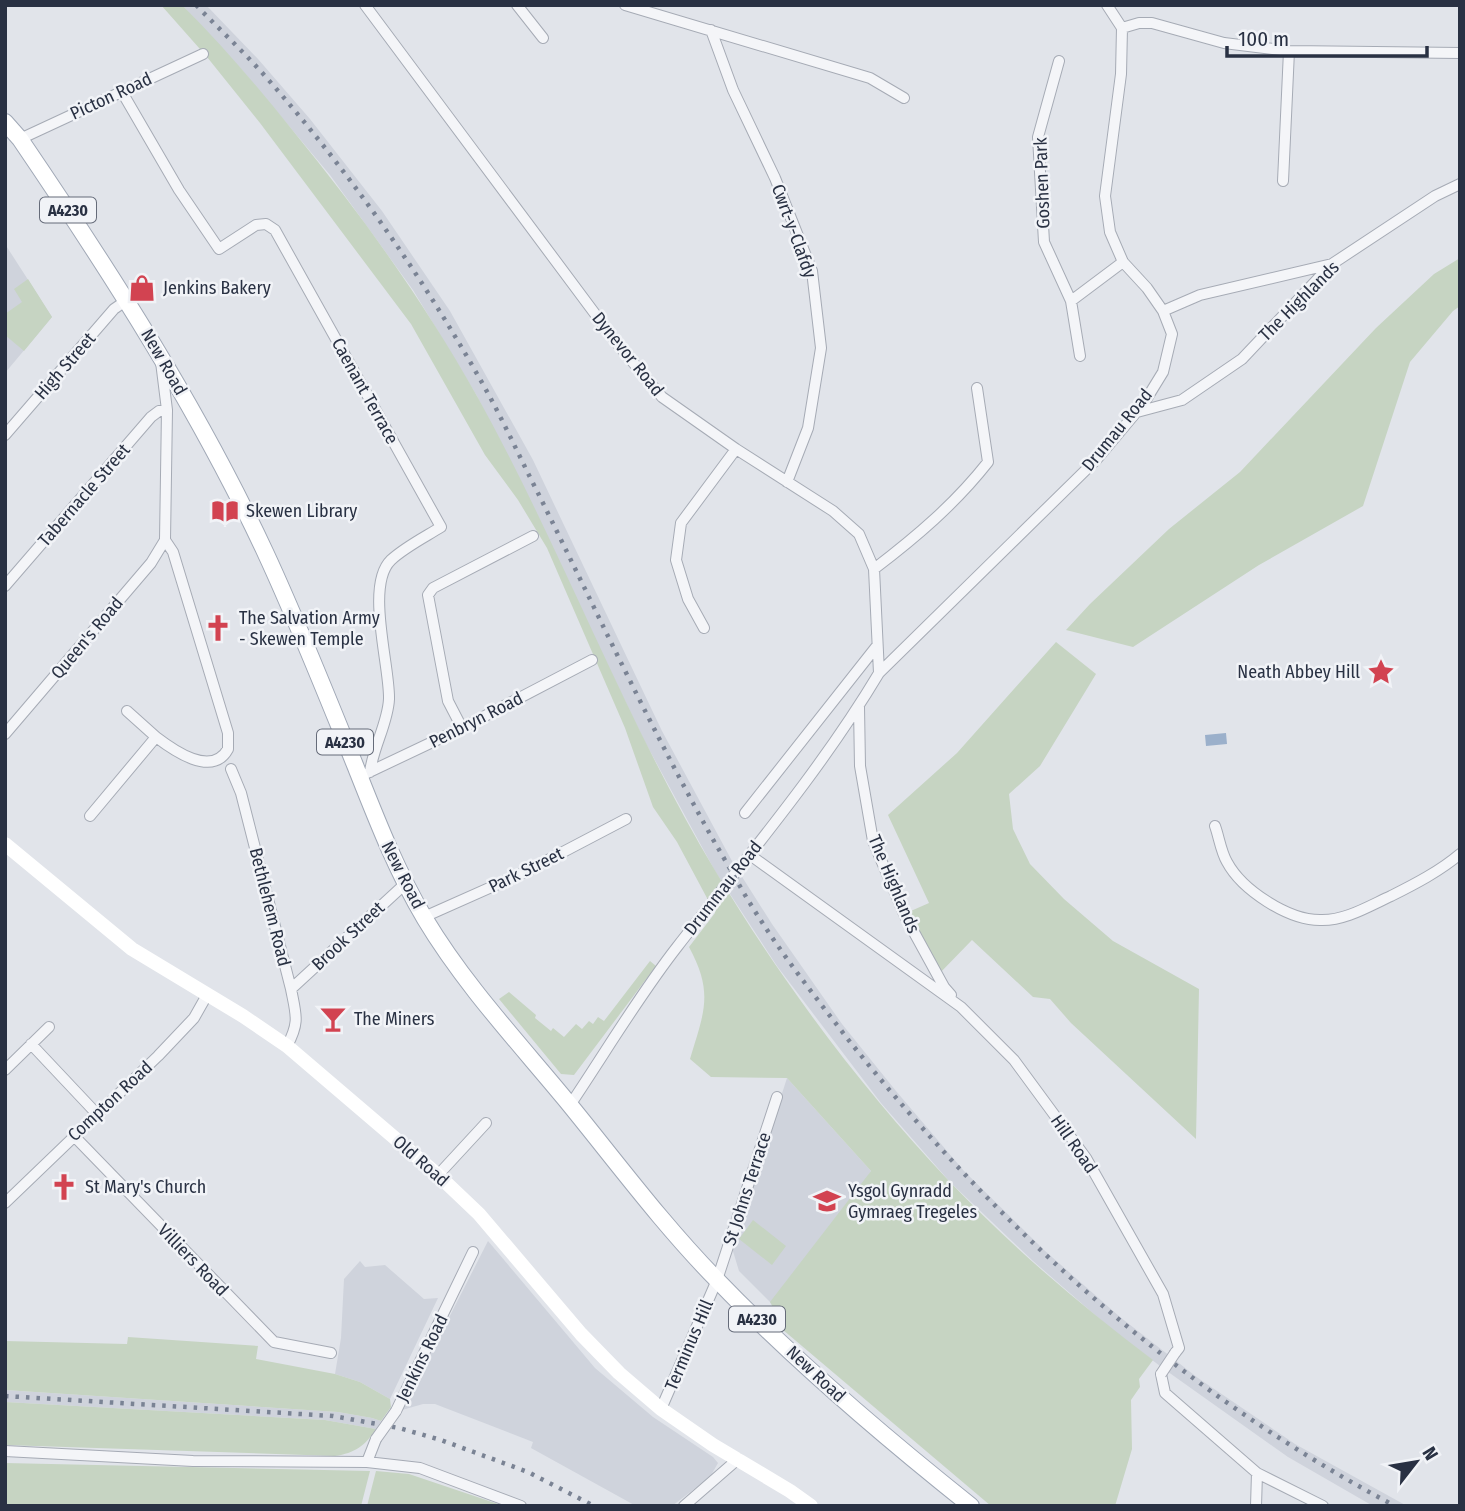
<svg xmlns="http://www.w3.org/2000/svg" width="1465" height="1511" viewBox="0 0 1465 1511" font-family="'Fira Sans Condensed',sans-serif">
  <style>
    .built { fill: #cfd3dc }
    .green { fill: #c6d4c2 }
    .water { fill: #9bb0cb }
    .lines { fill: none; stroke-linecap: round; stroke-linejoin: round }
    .minor-casing { stroke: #a6abb5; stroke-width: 12 }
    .primary-casing { stroke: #a0a8b6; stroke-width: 18 }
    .minor { stroke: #f4f5f8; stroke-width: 10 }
    .secondary { stroke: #fff; stroke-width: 14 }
    .primary { stroke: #fff; stroke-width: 16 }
    .rail { stroke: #7a8394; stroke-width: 4.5; stroke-dasharray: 3.5 7; stroke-linecap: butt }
    .minor-bridge-casing { stroke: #a6abb5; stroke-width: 12; stroke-linecap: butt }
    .minor-bridge { stroke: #f4f5f8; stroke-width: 10 }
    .labels { text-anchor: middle; stroke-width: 5; stroke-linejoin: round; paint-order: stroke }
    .shield { fill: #f1f3f7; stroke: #656b79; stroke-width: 2 }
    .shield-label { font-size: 16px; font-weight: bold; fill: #293143 }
    .street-label { font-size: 18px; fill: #293143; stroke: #f1f3f7 }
    .poi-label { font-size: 18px; fill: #293143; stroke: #f1f3f7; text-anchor: start }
  </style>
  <rect width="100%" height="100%" fill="#e1e4ea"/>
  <path class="built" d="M182,5H206L258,59L310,119L382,211L450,311L533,460L662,731L732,861L772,924L842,1024L896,1091L964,1171L1044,1250L1120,1317L1198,1378L1295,1444L1407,1506H1373L1288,1457L1164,1369L1110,1328L1033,1261L950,1182L881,1103L777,966L715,871L644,740L477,396L413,290L330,175L242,70Z
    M5,244L52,317L5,373Z
    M787,1078L871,1171L780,1319L770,1302L739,1271L732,1248Z
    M488,1241L595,1368L653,1417L713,1457L718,1463L710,1477L672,1506H636L531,1448L533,1442L435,1404H423L402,1410Z
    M360,1261L365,1267L385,1265L424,1299L438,1298L390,1399L360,1382L335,1374L341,1338L344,1279Z
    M5,1390L338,1412L372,1418L381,1421L376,1429L325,1420L5,1402Z"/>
  <path class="green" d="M161,5H182C222,45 259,88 294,132C362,215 424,302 477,396C563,551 624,719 716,872C782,982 861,1088 950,1182C1012,1247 1081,1306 1153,1360L1139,1379L1140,1387L1131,1400L1132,1449L1115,1506H991L776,1324L780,1319L770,1302L871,1171L787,1078L711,1077L690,1059C704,1012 714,993 689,947L715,913L677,842L653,807L625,728L547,548L518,500L485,455L411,324L260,123L207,57Z
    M1460,258V306L1453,311L1410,362L1363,506L1259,565L1133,647L1066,630L1090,604L1169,529L1240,472L1376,328L1434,274Z
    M28,279L52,317L24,351L5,335V314L22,302L14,289Z
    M1056,642L1096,674L1040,766L1009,794L1013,829L1030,864L1064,899L1113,941L1199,989L1196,1139L1071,1023L1050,999L1033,997L972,940L938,975L904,914L929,903L888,815L957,753Z
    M650,961L656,966L574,1075L561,1074L499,999L509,992L536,1015L535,1018L551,1031L553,1028L564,1037L576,1024L582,1029L589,1021L593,1024L598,1017L604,1021Z
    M753,1220L786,1246L772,1265L739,1239Z
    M128,1337L258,1346L256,1359L335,1374L360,1382L390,1399L391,1407L381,1421L372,1418L338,1412L5,1390V1341L127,1344Z
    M5,1402L325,1420L376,1429C365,1446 355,1453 335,1456L5,1445Z
    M5,1463L370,1471L361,1506H5Z
    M376,1471L409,1474L504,1506H367Z"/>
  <path class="water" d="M1226,733L1227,744L1206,746L1205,735Z"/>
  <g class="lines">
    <defs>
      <path id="minor" d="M365,5L616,342L662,397L736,449L833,511L859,534L874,569L879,673
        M517,5L543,38
        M625,5L870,78L904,98
        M1122,28L1139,23H1152L1224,43L1289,51L1460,53
        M711,30L733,90L775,178L812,271L821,348L808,428L787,482
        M1059,61L1038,137L1044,242L1071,301L1080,356
        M122,92L179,190L219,249L256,225L266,224L275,230L441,527C425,537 405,547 391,560C365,585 390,666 389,699C388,723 373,747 370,772
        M20,139L203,54
        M1283,181L1289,51
        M1071,301L1123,262
        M1163,311L1200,295L1332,264
        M1137,412L1182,400L1242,359L1332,264L1435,196L1460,184
        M5,435L114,309L127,300
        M874,569C916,537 955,504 988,462L977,388
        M5,586L151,417L159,411L167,410
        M704,628L688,599L676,560L681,523L736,449
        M859,707L860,766L873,841L904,914L944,987L951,995
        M127,711L156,737
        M462,728L448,701L428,595L433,588L533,536
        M5,734L151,563L165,540
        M231,769L241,793L291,989C296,1015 300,1022 287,1046
        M365,774L462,728L592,660
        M745,813L876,647
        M90,816L156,737C173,750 212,778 228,749V733L173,552L165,540L167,410L161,362
        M1215,826C1219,837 1221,852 1227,862C1242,890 1288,920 1320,920C1345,921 1369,906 1391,896C1415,884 1440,871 1460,854
        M750,855L961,1007L1014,1060L1086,1158L1163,1294L1179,1348L1175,1353
        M424,917L523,873L626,819
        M291,989L405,884
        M31,1044L96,1113
        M5,1070L49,1027
        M570,1105C605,1053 638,997 677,947C746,858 821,770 879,673L1097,459L1144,403L1163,372L1172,334L1163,311L1147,288L1123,262L1110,232L1105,196L1121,74L1122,28L1107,5
        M73,1135L274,1342L331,1353
        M438,1175L486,1123
        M5,1203L158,1056L194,1018L207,995
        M1161,1374L1165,1393L1257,1473L1256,1506
        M661,1409L717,1280L777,1097
        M396,1411L473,1252
        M5,1451L193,1461L367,1462L420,1468L521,1506
        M367,1462L376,1439
        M1257,1473L1323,1506
        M684,1506L738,1459"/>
      <path id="primary" d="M5,122L20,139C111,273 198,408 266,554C298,623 326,694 355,765C376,818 396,870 425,919C464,984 517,1041 565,1099C615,1160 662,1224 718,1281C796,1362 883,1436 971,1506"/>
    </defs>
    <use href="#minor" class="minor-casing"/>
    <use href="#primary" class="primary-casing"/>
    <use href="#minor" class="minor"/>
    <path class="secondary" d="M5,844L132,949L243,1016L287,1046L438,1175L479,1214L581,1334L619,1373L661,1409L713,1445L790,1491L811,1506"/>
    <use href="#primary" class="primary"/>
    <path class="rail" d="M196,5C219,29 243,51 265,76C349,171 423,277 485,388C504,422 520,458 538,493C596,610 651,729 715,843C730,868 744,895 760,919C786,960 817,999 847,1038C998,1229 1180,1392 1395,1506
      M5,1396L333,1416L399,1428L441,1440L528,1472L594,1506"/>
    <defs>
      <path id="minor-bridge" d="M1161,1374L1175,1353
        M376,1439L396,1411"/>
    </defs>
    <use href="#minor-bridge" class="minor-bridge-casing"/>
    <use href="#minor-bridge" class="minor-bridge"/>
  </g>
  <defs>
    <symbol id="shop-bare" viewBox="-9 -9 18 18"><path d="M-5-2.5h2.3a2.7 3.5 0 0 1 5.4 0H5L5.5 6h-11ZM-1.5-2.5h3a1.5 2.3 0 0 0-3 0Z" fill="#d24351" stroke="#f1f3f7" stroke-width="2.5" paint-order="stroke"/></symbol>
    <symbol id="library-bare" viewBox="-9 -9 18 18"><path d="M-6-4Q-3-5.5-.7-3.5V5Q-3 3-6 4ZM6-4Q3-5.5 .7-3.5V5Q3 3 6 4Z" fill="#d24351" stroke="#f1f3f7" stroke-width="2.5" paint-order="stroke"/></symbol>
    <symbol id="church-bare" viewBox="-9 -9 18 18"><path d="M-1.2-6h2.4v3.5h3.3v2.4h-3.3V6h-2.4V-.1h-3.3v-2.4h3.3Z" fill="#d24351" stroke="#f1f3f7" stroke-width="2.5" paint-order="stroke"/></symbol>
    <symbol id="sight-bare" viewBox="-9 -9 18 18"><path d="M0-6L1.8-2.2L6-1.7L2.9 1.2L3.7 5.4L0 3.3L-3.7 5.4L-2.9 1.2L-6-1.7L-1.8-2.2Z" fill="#d24351" stroke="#f1f3f7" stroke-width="2.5" paint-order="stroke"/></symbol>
    <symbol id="bar-bare" viewBox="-9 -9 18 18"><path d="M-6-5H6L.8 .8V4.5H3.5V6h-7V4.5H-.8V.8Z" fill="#d24351" stroke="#f1f3f7" stroke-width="2.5" paint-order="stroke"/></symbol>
    <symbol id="school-bare" viewBox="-9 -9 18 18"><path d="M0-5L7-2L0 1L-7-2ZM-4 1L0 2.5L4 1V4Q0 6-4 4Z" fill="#d24351" stroke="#f1f3f7" stroke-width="2.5" paint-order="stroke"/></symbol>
  </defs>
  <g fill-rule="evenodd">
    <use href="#shop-bare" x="123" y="269" width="38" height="38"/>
    <use href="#library-bare" x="206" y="492" width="38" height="38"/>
    <use href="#church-bare" x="199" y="609" width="38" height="38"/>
    <use href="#sight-bare" x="1362" y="653" width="38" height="38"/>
    <use href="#bar-bare" x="314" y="1000" width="38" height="38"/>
    <use href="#church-bare" x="45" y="1168" width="38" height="38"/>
    <use href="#school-bare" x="808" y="1182" width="38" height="38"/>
  </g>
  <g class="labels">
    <g class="shield">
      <rect x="40" y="197.5" width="56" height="25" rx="5"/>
      <rect x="317" y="729.5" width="56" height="25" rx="5"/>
      <rect x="729" y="1306.5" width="56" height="25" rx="5"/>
    </g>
    <g class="shield-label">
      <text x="68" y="216">A4230</text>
      <text x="345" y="748">A4230</text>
      <text x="757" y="1325">A4230</text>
    </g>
    <g class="street-label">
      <text transform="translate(111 96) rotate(-25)" y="6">Picton Road</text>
      <text transform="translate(1042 183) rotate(-92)" y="6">Goshen Park</text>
      <text transform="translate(794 231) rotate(70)" y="6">Cwrt-y-Clafdy</text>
      <text transform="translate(1299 301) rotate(-45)" y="6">The Highlands</text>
      <text transform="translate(628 354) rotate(51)" y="6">Dynevor Road</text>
      <text transform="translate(164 362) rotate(60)" y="6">New Road</text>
      <text transform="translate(65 366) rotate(-49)" y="6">High Street</text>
      <text transform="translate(365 391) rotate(61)" y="6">Caenant Terrace</text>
      <text transform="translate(1117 430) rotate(-51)" y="6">Drumau Road</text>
      <text transform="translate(84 495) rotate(-49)" y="6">Tabernacle Street</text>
      <text transform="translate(87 638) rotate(-50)" y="6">Queen's Road</text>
      <text transform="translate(476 720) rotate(-27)" y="6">Penbryn Road</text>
      <text transform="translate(526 870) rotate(-26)" y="6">Park Street</text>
      <text transform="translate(403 875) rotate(63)" y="6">New Road</text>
      <text transform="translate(894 884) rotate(67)" y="6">The Highlands</text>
      <text transform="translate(723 888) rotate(-52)" y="6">Drummau Road</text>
      <text transform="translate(270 907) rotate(76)" y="6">Bethlehem Road</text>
      <text transform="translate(348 936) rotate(-43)" y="6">Brook Street</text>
      <text transform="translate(110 1101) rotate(-43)" y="6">Compton Road</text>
      <text transform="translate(1074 1144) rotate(55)" y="6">Hill Road</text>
      <text transform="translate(421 1161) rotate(41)" y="6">Old Road</text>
      <text transform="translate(747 1189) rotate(-72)" y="6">St Johns Terrace</text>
      <text transform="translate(193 1260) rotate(46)" y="6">Villiers Road</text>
      <text transform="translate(689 1345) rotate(-67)" y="6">Terminus Hill</text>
      <text transform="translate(422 1358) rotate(-64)" y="6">Jenkins Road</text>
      <text transform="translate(816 1374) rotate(43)" y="6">New Road</text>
    </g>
    <g class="poi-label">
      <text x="163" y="294">Jenkins Bakery</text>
      <text x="246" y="517">Skewen Library</text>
      <text x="239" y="624">The Salvation Army<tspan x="239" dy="21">- Skewen Temple</tspan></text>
      <text x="1360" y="678" text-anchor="end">Neath Abbey Hill</text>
      <text x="354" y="1025">The Miners</text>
      <text x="85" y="1193">St Mary's Church</text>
      <text x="848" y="1197">Ysgol Gynradd<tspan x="848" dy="21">Gymraeg Tregeles</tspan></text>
    </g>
  </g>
  <rect width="1465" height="1511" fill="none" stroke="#293143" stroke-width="14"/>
  <g transform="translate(1416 1462) rotate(59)" stroke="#f1f3f7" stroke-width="5" paint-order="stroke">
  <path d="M0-5L12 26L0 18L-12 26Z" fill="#293143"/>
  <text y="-10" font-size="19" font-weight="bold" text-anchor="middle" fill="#293143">N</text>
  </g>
  <path d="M1227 46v10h200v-10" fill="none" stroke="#293143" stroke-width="3.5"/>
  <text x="1238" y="46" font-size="21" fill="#293143" stroke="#f1f3f7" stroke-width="5" paint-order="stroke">100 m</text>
</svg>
